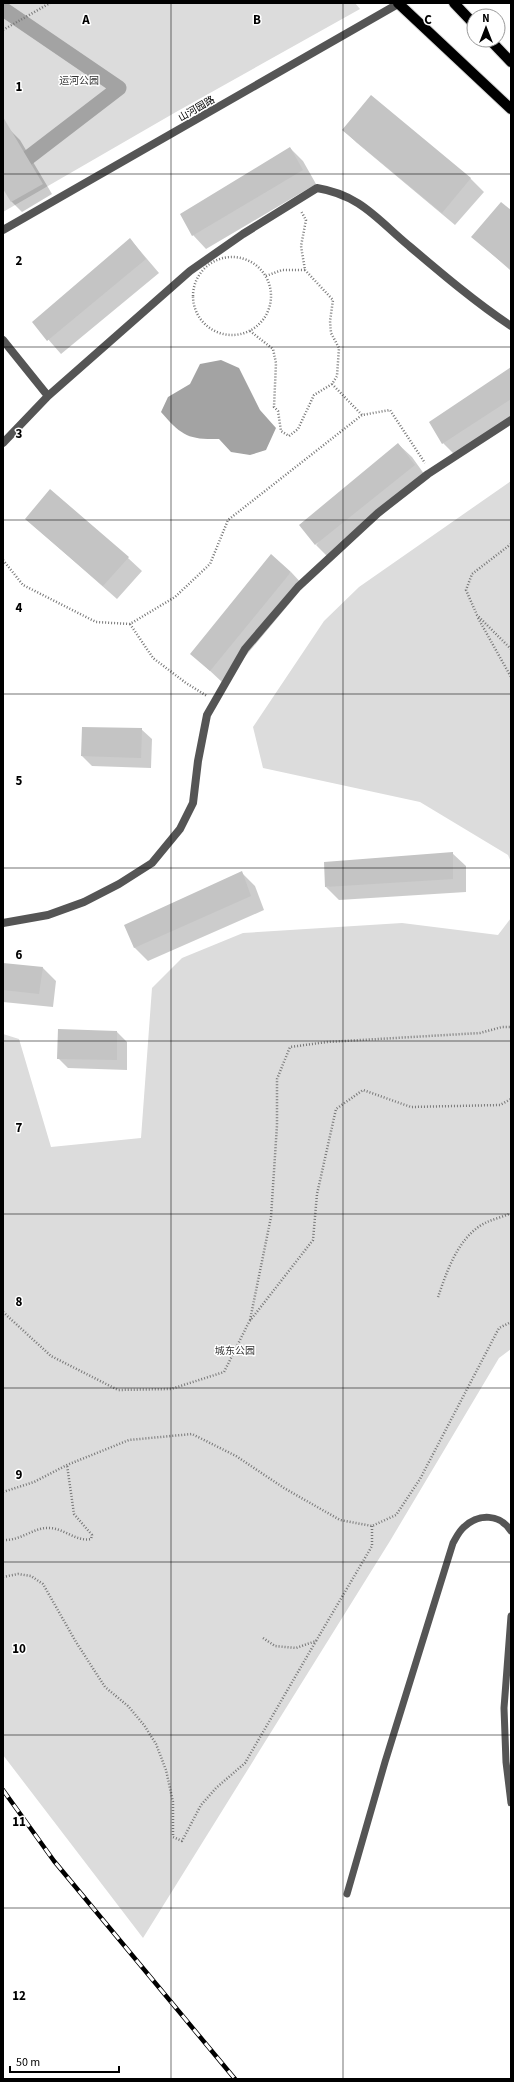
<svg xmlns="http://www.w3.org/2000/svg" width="514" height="2082" viewBox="0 0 514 2082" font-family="'Source Sans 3','Noto Sans SC',sans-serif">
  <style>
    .green { fill: #dcdcdc }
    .water { fill: #a3a3a3 }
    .shadow { fill: #0003 }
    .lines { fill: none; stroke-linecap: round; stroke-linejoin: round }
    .canal { stroke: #a3a3a3; stroke-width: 15 }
    .building { fill: #c4c4c4 }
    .primary-casing { stroke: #dbdbdb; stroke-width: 12 }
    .path { stroke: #777; stroke-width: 2.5; stroke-dasharray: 1 2; stroke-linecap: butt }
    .service { stroke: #555; stroke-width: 7 }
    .minor { stroke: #555; stroke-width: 8 }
    .tertiary { stroke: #555; stroke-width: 8 }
    .primary { stroke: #000; stroke-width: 10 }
    .rail-casing { stroke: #000; stroke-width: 4.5 }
    .rail { stroke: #fff; stroke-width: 3; stroke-dasharray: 9; stroke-linecap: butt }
    .grid { fill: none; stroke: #000; stroke-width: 1; stroke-opacity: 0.55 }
    .labels { text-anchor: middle; stroke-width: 3; stroke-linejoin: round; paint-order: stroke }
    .park-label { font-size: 10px; fill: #333; stroke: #fff }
    .street-label { font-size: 10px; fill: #000; stroke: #fff }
    .grid-label { font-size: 13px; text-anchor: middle; font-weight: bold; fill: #000; stroke: #fff; stroke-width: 3; stroke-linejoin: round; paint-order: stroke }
  </style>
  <rect width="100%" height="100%" fill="#fff"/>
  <path class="green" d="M3,3H355L360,9L176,112L3,212Z
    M511,481V862L508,855L420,802L263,768L253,727L324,621L359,587Z
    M511,918V1349L499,1358L390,1541L143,1938L3,1755V1034L19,1039L51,1147L141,1138L152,988L182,958L243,933L402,923L498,935Z"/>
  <path class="water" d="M221,360L239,368L260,410L276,428L266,450L250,455L231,452L219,439C188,440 181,435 161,412L168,397L190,384L200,364Z"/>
  <path class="shadow" d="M10,130L20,140L52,194L22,212L12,202L3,187V134Z
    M343,130L470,178L484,192L455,225L357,143Z
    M290,148L303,161L316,184L206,249L193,235Z
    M511,212V271L473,237Z
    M130,239L159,273L61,354L33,322Z
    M511,368V420L456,456L443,443Z
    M398,444L412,457L427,478L329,558L316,545Z
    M26,519L128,558L142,571L117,599Z
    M291,572L304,586L223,683L192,654Z
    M141,729L152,739L151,768L92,766L82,756Z
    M452,853L466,866V892L339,900L326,887Z
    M241,872L255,886L264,910L148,961L134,947Z
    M3,964L43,968L56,981L53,1007L3,1002Z
    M59,1030L117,1032L127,1042V1070L68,1068L58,1058Z"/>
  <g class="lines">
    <path class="canal" d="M3,9L119,88L3,177"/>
  </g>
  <path class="building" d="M371,95L471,178L442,213L342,130Z
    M3,117L43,184L11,202L3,189Z
    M290,147L303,170L192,236L180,214Z
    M501,202L511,210V270L471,237Z
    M130,238L146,259L47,341L32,322Z
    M511,367V399L442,444L429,422Z
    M398,443L415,465L315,545L299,525Z
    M50,489L129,557L103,586L25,519Z
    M271,554L291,572L210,671L190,654Z
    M82,727L142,728L141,758L81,756Z
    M453,852V879L325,887L324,862Z
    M242,871L251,896L134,948L124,925Z
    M3,963L43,967L39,994L3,990Z
    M58,1029L117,1031V1060L57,1059Z"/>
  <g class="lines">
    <defs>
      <path id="primary" d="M398,3L511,109
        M454,3L474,24
        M490,40L511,62"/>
    </defs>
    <use href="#primary" class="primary-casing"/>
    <path class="path" d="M3,30L50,3
      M193 296a39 39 0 1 1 78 0a39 39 0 1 1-78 0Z
      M266,276L282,270H305L301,246L306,220L301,211
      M250,331L273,349L276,363L274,407L278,411L281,431L289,436L298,429L314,395L332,384L337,376L339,348L331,333L330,321L333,300L305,270
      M332,384L362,415L390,410L425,463
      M511,544L472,574L466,590L477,615L511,649
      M3,560L23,585L96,622L130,624L175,597L210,564L228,520L362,415
      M478,618L511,677
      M130,624L153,658L186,683L207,696
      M438,1297C447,1271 458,1237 485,1223C493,1219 503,1217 511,1213
      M3,1312L51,1356L118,1390L171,1389L224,1372L249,1322L313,1240L317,1194L336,1109L363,1090L411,1107L500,1105L511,1099
      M250,1320L271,1217L277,1125V1079L290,1047L327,1042L480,1033L502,1027H511
      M3,1492L34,1482L67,1465L129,1440L192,1434L236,1456L284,1488L340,1520L372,1526L396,1515L420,1479L499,1328L511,1322
      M3,1540C21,1541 34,1527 49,1528C64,1528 76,1542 91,1539L92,1535L74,1514L67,1465
      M3,1577L18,1574L31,1576L43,1584L76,1642L105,1687L128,1706L144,1725L156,1744L166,1770L173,1802V1837L182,1841L201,1805L216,1788L245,1763L316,1641
      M263,1638L275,1646L296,1648L316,1641L372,1546V1526"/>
    <path class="service" d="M511,1616L504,1708L506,1762L511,1803
      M347,1894L385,1762L453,1543C456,1538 459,1531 464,1527C479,1513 500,1514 511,1531"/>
    <path class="minor" d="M3,340L48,396
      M3,443L48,396L190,271L243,234L317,188C360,195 377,219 408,245C441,273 475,302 511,326
      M3,923L48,915L84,902L119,884L152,863L180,829L193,803L198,761L207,715L245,649L298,587L378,513L428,474L511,420"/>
    <path class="tertiary" d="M3,230L398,4"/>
    <use href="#primary" class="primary"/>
    <defs>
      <path id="rail" d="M3,1790L54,1861L235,2079"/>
    </defs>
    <use href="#rail" class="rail-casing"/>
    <use href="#rail" class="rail"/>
  </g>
  <path class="grid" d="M171,3V2079M343,3V2079M3,174H511M3,347H511M3,520H511M3,694H511M3,868H511M3,1041H511M3,1214H511M3,1388H511M3,1562H511M3,1735H511M3,1908H511"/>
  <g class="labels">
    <g class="park-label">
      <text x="79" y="84">运河公园</text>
      <text x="235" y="1354">城东公园</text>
    </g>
    <g class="street-label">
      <text transform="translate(196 108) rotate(-30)" y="4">山河园路</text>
    </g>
  </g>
  <g class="grid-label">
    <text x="86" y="24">A</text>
    <text x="257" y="24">B</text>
    <text x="428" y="24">C</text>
    <text x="19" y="91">1</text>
    <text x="19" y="265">2</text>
    <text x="19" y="438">3</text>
    <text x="19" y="612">4</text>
    <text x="19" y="785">5</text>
    <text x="19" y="959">6</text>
    <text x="19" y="1132">7</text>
    <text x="19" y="1306">8</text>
    <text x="19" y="1479">9</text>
    <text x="19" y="1653">10</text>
    <text x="19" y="1826">11</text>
    <text x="19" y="2000">12</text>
  </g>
  <rect width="514" height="2082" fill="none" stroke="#000000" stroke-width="8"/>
  <g transform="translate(486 28)"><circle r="19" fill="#ffffff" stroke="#999999"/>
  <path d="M0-3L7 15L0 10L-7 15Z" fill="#000000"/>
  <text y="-6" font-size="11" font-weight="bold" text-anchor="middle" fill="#000000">N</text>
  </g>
  <path d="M10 2066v6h109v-6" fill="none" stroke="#000000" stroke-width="2"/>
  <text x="16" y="2066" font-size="12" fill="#000000" stroke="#ffffff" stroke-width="3" paint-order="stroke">50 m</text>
</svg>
